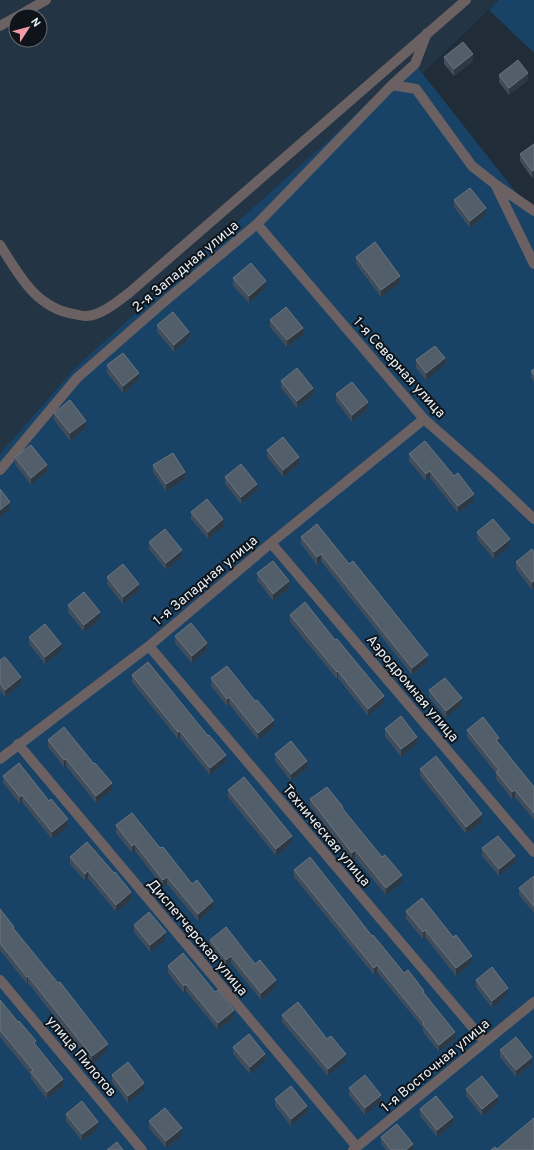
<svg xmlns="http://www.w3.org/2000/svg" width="534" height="1150" viewBox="0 0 534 1150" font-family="Overpass,sans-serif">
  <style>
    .built { fill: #233445; fill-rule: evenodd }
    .green { fill: #184367 }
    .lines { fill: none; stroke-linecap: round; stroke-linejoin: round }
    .minor { stroke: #6b6162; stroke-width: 10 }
    .wall { fill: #414d5a }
    .shaded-wall { fill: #2c3945 }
    .building { fill: #525f6b; stroke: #6a7581 }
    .labels { text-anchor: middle; stroke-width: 4; stroke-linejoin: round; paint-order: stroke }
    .street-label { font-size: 14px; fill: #e7eff7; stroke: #0e1419 }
  </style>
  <rect width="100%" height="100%" fill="#202c37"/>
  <path class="built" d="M0,0H499L423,73L412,61L332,137L90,354L74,369L0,454ZM16,16H40V40H16Z"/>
  <path class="green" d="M499,0H534V53L489,10Z
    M412,60L522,200L534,209V1150H0V454L74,369L90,354L332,137Z"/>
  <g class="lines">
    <path class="minor" d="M18,16L46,0
      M0,26L16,17
      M392,85L416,89L472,166L495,184L534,211
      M496,186L534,264
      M257,224L424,419L491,478L534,519
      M0,245C19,275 36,308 74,314C78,315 82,316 86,316C102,315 117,302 129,293L466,0
      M0,470L77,378L165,301L257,224L392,85L415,64L427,33
      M271,543L534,852
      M149,646L485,1042
      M18,744L357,1147
      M0,759L149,646L271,543L424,419
      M0,980L142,1150
      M353,1150L534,1002"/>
  </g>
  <path class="wall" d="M444,57L473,61L454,76L444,64Z
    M499,75L528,80L509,95L499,82Z
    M534,144L532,178L520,161V154Z
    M454,200L486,215L470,228L454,207Z
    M356,257L400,283L381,297L356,264Z
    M233,278L266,288L249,303L233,286Z
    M270,320L303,335L287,347L270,327Z
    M157,325L189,339L174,352L157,332Z
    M416,360L445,365L426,380L416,368Z
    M107,365L139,380L123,393L107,373Z
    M534,369V382L531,378V371Z
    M281,381L313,395L297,408L281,388Z
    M336,394L368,409L352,422L336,401Z
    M54,413L86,428L70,441L54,420Z
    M267,450L299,464L283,477L267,457Z
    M409,454L474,501L458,513L430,478L426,481L409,461Z
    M15,457L47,472L31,485L15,464Z
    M153,465L185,479L166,491L153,472Z
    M225,477L257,491L241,504L225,484Z
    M191,512L223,527L208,539L191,519Z
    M477,532L510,546L494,559L477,539Z
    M301,537L349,564L428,662L412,675L321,561L317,565L301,544Z
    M149,542L182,557L166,570L149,549Z
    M534,552V588L532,590L516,569V562Z
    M257,573L289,588L273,601L257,580Z
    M107,577L139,591L123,604L107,584Z
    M68,605L100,620L84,632L68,612Z
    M290,615L384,703L368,716L338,678L337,679L290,622Z
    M175,636L207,650L192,663L175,643Z
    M29,637L61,652L45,664L29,644Z
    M0,660L21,684L5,697L0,691Z
    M132,675L226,762L210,775L180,738L178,739L132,682Z
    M211,678L274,727L258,740L229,704L227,706L211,686Z
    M429,690L462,705L446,718L429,697Z
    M385,729L417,744L401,757L385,736Z
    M467,730L499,743L534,787V820L515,797L512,799L496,779V773L467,737Z
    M48,740L112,790L96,803L66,766L64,767L48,747Z
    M275,754L307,768L291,781L275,761Z
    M420,769L482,822L466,834L420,776Z
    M3,776L68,827L52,839L22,802L20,804L3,783Z
    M228,790L292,843L276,856L228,797Z
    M310,799L343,809L402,883L386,895L355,858L352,860L310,806Z
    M116,825L160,848L213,908L198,921L167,884L163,887L135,851L132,853L116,833Z
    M482,848L515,863L499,876L482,856Z
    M70,857L131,900L116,912L88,878L85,881L70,864Z
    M294,870L372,936L404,973L424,993L455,1039L439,1052L423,1032V1028L377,972L374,975L294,877Z
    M534,876V913L519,895V888Z
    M0,909L14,929L108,1051L92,1064L28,983L27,984L0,950Z
    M406,911L472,963L456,976L425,937L423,939L406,919Z
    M134,925L166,940L150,952L134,932Z
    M210,940L255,964L276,988L261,1000L231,963L226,967L210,947Z
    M168,966L234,1018L218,1030L186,991L184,993L168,973Z
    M476,980L508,995L492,1008L476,987Z
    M0,1000L36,1045L63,1086L47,1099L31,1079V1075L0,1037Z
    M282,1015L327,1039L346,1061L328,1076L282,1022Z
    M233,1047L265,1061L250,1074L233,1054Z
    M500,1050L532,1064L516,1077L500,1057Z
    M112,1075L144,1090L128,1103L112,1082Z
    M349,1088L381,1102L365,1115L349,1095Z
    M466,1089L498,1104L482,1116L466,1096Z
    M275,1099L307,1113L291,1126L275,1106Z
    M420,1109L453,1124L437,1137L420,1116Z
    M66,1114L98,1129L82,1141L66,1121Z
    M149,1121L182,1136L166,1148L149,1128Z
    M381,1137L413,1150H386L381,1144Z"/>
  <path class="shaded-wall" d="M473,54V61L454,76V69Z
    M528,73V80L509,95V88Z
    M534,170V177L532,178V171Z
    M486,208V215L470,228V221Z
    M400,276V283L381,297V290Z
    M266,281V288L249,303V296Z
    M303,328V335L287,347V340Z
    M189,332V339L174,352V345Z
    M445,358V365L426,380V373Z
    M139,373V380L123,393V386Z
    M313,388V395L297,408V401Z
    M368,402V409L352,422V415Z
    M86,421V428L70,441V433Z
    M299,457V464L283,477V470Z
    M47,465V472L31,485V478Z
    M430,471V478L426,481V474Z
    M185,472V479L166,491V484Z
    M257,484V491L241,504V497Z
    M474,494V501L458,513V506Z
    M10,502V509L0,517V510Z
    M223,519V527L208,539V532Z
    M510,539V546L494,559V552Z
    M182,550V557L166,570V563Z
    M321,554V561L317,565V557Z
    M289,581V588L273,601V594Z
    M534,581V588L532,590V582Z
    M139,584V591L123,604V597Z
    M100,612V620L84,632V625Z
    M207,643V650L192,663V656Z
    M61,644V652L45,664V657Z
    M428,655V662L412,675V668Z
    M338,671V678L337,679V672Z
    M21,677V684L5,697V690Z
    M384,696V703L368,716V709Z
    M229,697V704L227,706V699Z
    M462,698V705L446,718V711Z
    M274,720V727L258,740V733Z
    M180,731V738L178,739V732Z
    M417,737V744L401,757V749Z
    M499,738V745L496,740Z
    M226,755V762L210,775V768Z
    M66,759V766L64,767V760Z
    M307,761V768L291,781V774Z
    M112,783V790L96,803V796Z
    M515,790V797L512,799V792Z
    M22,795V802L20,804V797Z
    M482,814V822L466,834V827Z
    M68,819V827L52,839V832Z
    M292,836V843L276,856V849Z
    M135,844V851L132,853V846Z
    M355,850V858L352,860V853Z
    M515,856V863L499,876V869Z
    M88,871V878L85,881V874Z
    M402,875V883L386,895V888Z
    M167,877V884L163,887V880Z
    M131,892V900L116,912V905Z
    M213,901V908L198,921V914Z
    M425,930V937L423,939V932Z
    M166,932V940L150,952V945Z
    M231,956V963L226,967V960Z
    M472,956V963L456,976V968Z
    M377,965V972L374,975V968Z
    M28,976V983L27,984V977Z
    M276,980V988L261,1000V993Z
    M186,984V991L184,993V986Z
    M508,988V995L492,1008V1001Z
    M234,1010V1018L218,1030V1023Z
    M455,1032V1039L439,1052V1045Z
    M108,1044V1051L92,1064V1056Z
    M265,1054V1061L250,1074V1067Z
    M346,1054V1061L328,1076V1069Z
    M532,1057V1064L516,1077V1070Z
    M63,1079V1086L47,1099V1092Z
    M144,1083V1090L128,1103V1096Z
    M381,1095V1102L365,1115V1108Z
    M498,1096V1104L482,1116V1109Z
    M307,1106V1113L291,1126V1119Z
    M453,1117V1124L437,1137V1130Z
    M98,1122V1129L82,1141V1134Z
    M182,1128V1136L166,1148V1141Z
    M413,1144V1150H406Z"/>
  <path class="building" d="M463,42L473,54L454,69L444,57Z
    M518,60L528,73L509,88L499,75Z
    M534,144V170L532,171L520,154Z
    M470,188L486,208L470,221L454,200Z
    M375,242L400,276L381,290L356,257Z
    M251,263L266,281L249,296L233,278Z
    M286,307L303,328L287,340L270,320Z
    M173,312L189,332L174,345L157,325Z
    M435,346L445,358L426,373L416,360Z
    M123,353L139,373L123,386L107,365Z
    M297,368L313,388L297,401L281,381Z
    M534,369V375L531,371Z
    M352,382L368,402L352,415L336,394Z
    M70,400L86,421L70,433L54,413Z
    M283,437L299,457L283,470L267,450Z
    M425,441L454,476L458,473L474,494L458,506L430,471L426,474L409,454Z
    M31,445L47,465L31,478L15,457Z
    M173,453L185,472L166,484L153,465Z
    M241,464L257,484L241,497L225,477Z
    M0,489L10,502L0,510Z
    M207,499L223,519L208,532L191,512Z
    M493,519L510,539L494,552L477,532Z
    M317,524L349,564L353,561L428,655L412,668L321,554L317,557L301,537Z
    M165,529L182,550L166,563L149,542Z
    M532,549L534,552V581L532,582L516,562Z
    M273,561L289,581L273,594L257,573Z
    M123,564L139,584L123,597L107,577Z
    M84,592L100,612L84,625L68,605Z
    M305,602L335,640L337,639L384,696L368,709L338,671L337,672L290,615Z
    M191,623L207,643L192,656L175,636Z
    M45,624L61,644L45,657L29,637Z
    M5,657L21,677L5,690L0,683V660Z
    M148,662L208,736L209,735L226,755L210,768L180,731L178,732L132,675Z
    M227,666L255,701L257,700L274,720L258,733L229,697L227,699L211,678Z
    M445,678L462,698L446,711L429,690Z
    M401,716L417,737L401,749L385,729Z
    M483,717L499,738L496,740L534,787V813L515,790L512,792L496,772L499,770L467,730Z
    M64,727L94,764L95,763L112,783L96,796L66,759L64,760L48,740Z
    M291,741L307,761L291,774L275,754Z
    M436,756L482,814L466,827L420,769Z
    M19,763L49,801L51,799L68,819L52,832L22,795L20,797L3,776Z
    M244,777L292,836L276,849L228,790Z
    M327,787L343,807L342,808L382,857L385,855L402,875L386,888L355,850L352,853L310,799Z
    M132,813L160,848L163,847L192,884L197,880L213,901L198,914L167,877L163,880L135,844L132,846L116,825Z
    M498,836L515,856L499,869L482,848Z
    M87,842L114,873L115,872L131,892L116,905L88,871L85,874L70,857Z
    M310,857L372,936L373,935L404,973L408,970L424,991L423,992L455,1032L439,1045L423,1024L424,1023L377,965L374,968L294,870Z
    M534,876V906L519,888Z
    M422,898L453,937L456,935L472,956L456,968L425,930L423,932L406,911Z
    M0,909L14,927L13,928L58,983L60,982L108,1044L92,1056L28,976L27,977L0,943Z
    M149,912L166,932L150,945L134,925Z
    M226,927L255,964L260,960L276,980L261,993L231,956L226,960L210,940Z
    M183,953L215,992L218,990L234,1010L218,1023L186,984L184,986L168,966Z
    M492,967L508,988L492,1001L476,980Z
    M0,1000L18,1022L19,1021L36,1041L34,1043L63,1079L47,1092L31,1072L33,1070L0,1030Z
    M298,1002L327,1039L331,1036L346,1054L328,1069L282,1015Z
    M249,1034L265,1054L250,1067L233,1047Z
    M516,1037L532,1057L516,1070L500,1050Z
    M128,1062L144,1083L128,1096L112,1075Z
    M365,1075L381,1095L365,1108L349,1088Z
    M482,1076L498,1096L482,1109L466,1089Z
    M291,1086L307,1106L291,1119L275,1099Z
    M436,1096L453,1117L437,1130L420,1109Z
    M82,1101L98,1122L82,1134L66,1114Z
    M165,1108L182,1128L166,1141L149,1121Z
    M534,1118V1150H491L495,1147L497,1149Z
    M397,1124L413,1144L406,1150H391L381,1137Z
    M117,1142L123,1150H107Z"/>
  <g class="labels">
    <g class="street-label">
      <text transform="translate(185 266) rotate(-40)" y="5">2-я Западная улица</text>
      <text transform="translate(400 367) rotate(48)" y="5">1-я Северная улица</text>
      <text transform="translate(205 580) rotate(-40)" y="5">1-я Западная улица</text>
      <text transform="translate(413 688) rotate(50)" y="5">Аэродромная улица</text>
      <text transform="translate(327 835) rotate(50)" y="5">Техническая улица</text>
      <text transform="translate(198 937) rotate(50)" y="5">Диспетчерская улица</text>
      <text transform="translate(82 1056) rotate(50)" y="5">улица Пилотов</text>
      <text transform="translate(435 1065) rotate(-40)" y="5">1-я Восточная улица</text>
    </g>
  </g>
  <g transform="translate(28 28) rotate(54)"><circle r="19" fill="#0e1419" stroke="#656c72"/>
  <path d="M0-3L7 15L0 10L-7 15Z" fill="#f39aa8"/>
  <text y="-6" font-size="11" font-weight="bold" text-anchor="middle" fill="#e7eff7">N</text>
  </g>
</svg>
